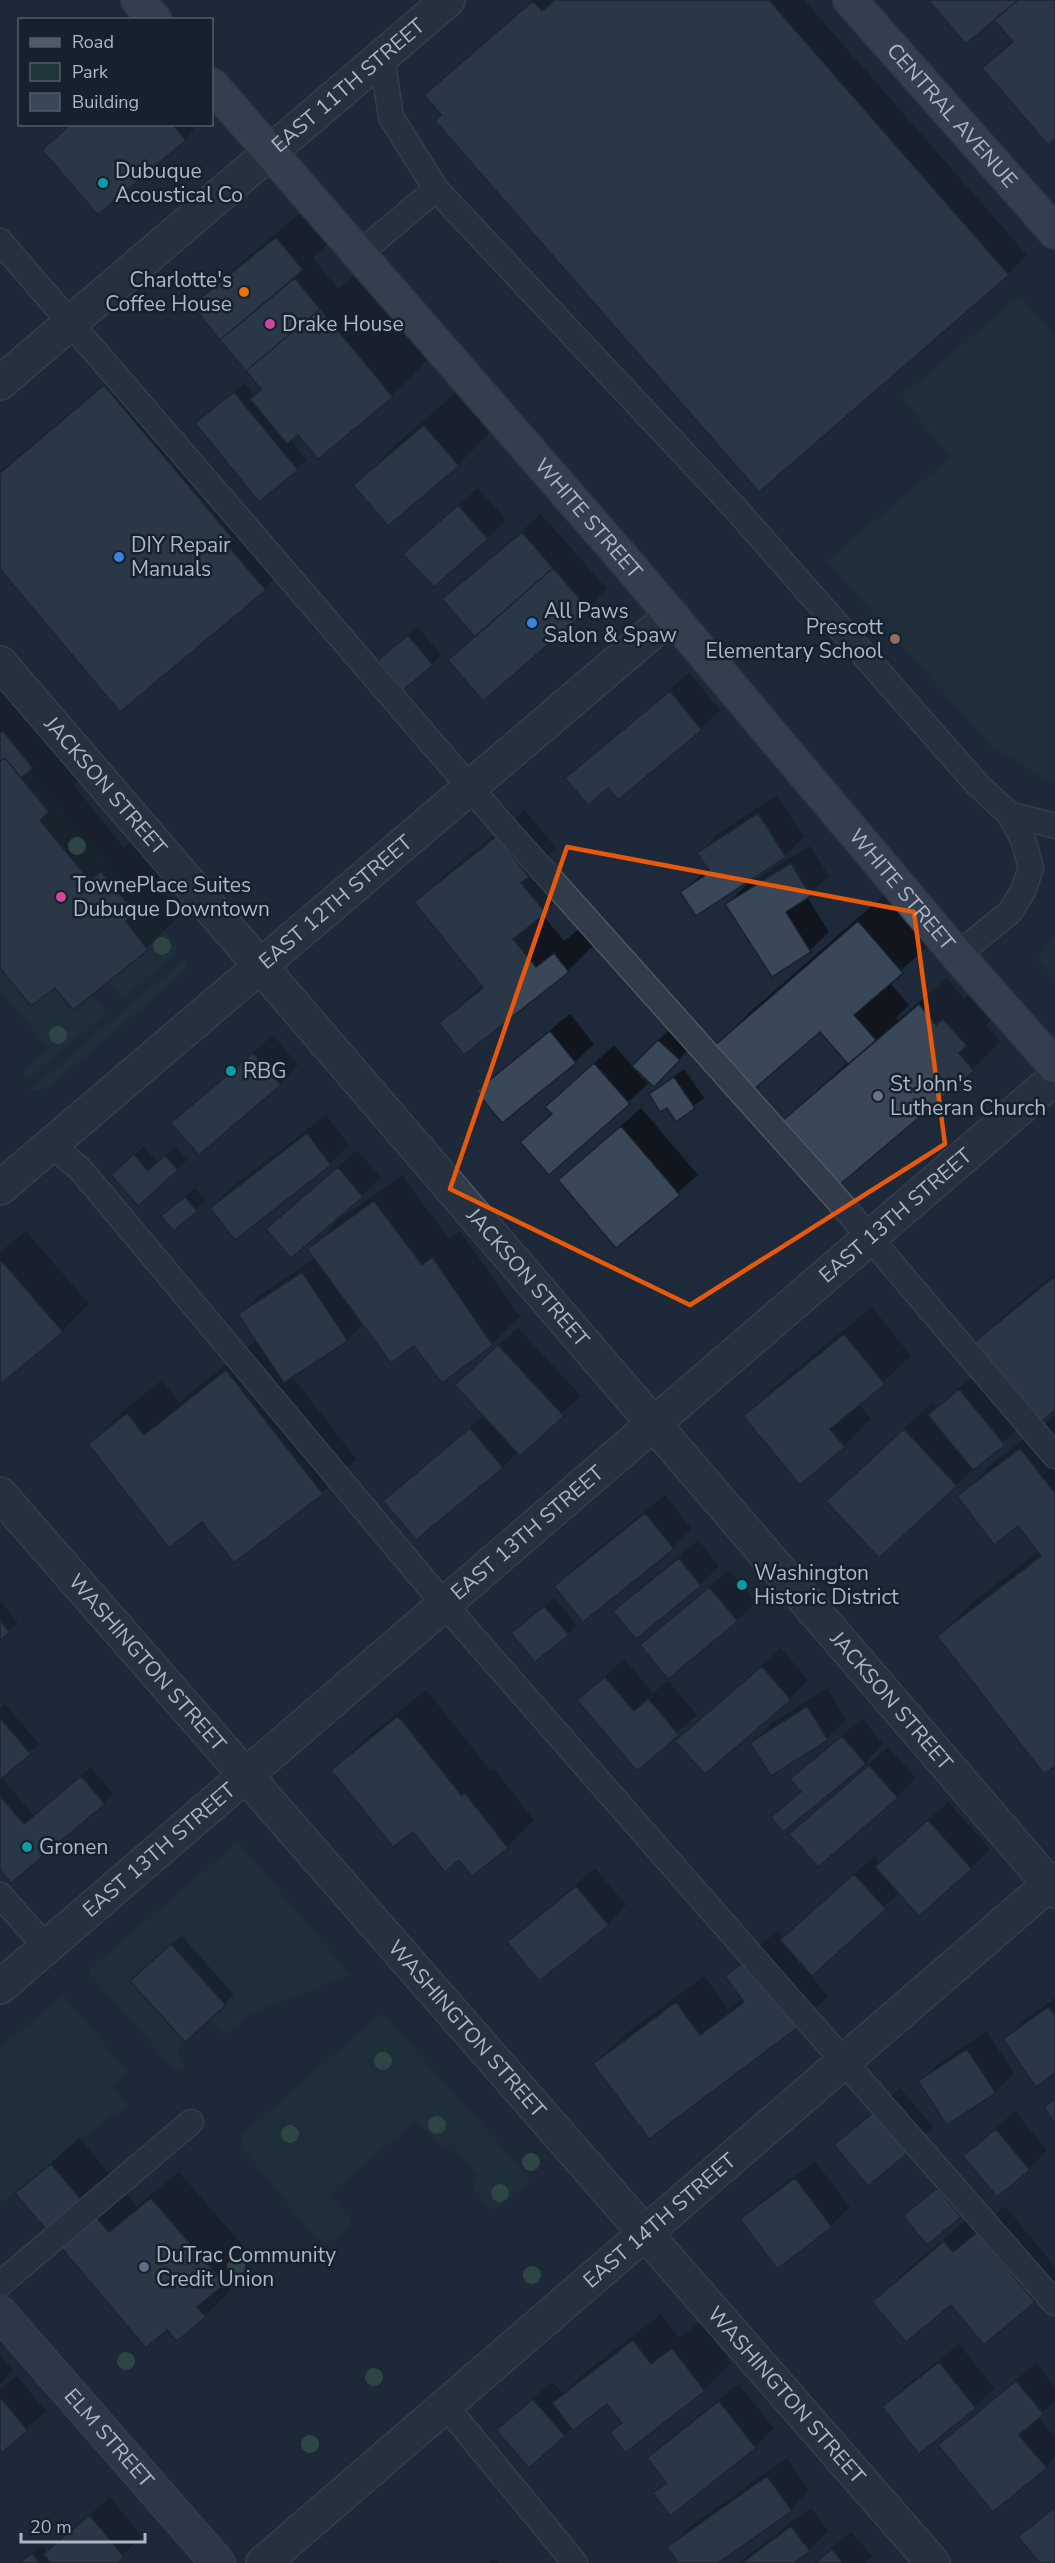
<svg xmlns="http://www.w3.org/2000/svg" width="1055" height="2563" viewBox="0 0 1055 2563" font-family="'Nunito Sans',sans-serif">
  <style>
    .green { fill: #1f373a }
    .shadow { fill: #0007 }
    .building { fill: #394759; stroke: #19222f; stroke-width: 1.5 }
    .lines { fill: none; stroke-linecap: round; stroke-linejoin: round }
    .service-casing { stroke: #4c5664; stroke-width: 27 }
    .minor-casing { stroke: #4c5664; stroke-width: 36 }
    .tertiary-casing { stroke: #4c5664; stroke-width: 36 }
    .secondary-casing { stroke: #4c5664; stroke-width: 36 }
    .primary-casing { stroke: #3b4453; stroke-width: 36 }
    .service { stroke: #313b49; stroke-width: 24 }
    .minor { stroke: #313b49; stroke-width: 33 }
    .tertiary { stroke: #313b49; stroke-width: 33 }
    .secondary { stroke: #3f4a5d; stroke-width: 33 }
    .primary { stroke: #4f5a6a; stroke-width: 33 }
    .tree { fill: #436756 }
    .marked { fill: none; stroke: #e8590c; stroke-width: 4.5; stroke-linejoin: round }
    .culture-dot { fill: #0f9aa8; stroke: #17202d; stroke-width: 2 }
    .food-dot { fill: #e8710a; stroke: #17202d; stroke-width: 2 }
    .hotel-dot { fill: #d1479c; stroke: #17202d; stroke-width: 2 }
    .shop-dot { fill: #3f7fe0; stroke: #17202d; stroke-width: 2 }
    .education-dot { fill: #8d6e63; stroke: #17202d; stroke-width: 2 }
    .worship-dot { fill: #6b7280; stroke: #17202d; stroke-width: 2 }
    .service-dot { fill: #5c6f8a; stroke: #17202d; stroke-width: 2 }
    .labels { text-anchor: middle; stroke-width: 5; stroke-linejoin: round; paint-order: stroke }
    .street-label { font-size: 21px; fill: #abb6c6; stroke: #17202d }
    .poi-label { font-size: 21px; fill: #abb6c6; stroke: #17202d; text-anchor: start }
  </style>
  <rect width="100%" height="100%" fill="#1e2939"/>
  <path class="green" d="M1020,296L1055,337V784L991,746L827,561L951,457L901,397Z
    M29,771L176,945V952L123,999L108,982L148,950L126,921L135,913L101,871L90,881L40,820L49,812L21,778Z
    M1055,936V980L1038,960Z
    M184,960L188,968L48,1088L28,1092Z
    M0,968L55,988L73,1010L92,995L107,1012L27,1079L23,1074L24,1070L49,1048L0,990Z
    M238,1842L350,1975L249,2014L224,2035L210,2020L226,2005L171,1944L130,1981L185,2042L176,2051L183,2063L182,2069H174L88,1971Z
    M63,1995L127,2072L112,2086L128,2107L109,2117L0,2204V2049Z
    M382,2013L531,2180L493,2211L476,2192L472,2183L477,2175L451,2142L443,2147L416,2120L329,2194L349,2218L350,2225L334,2241L324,2242L316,2238L244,2150L241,2136Z"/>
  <path class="shadow" d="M533,0H804L1027,255L1008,274L443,114L426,95Z
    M930,0H1055V137L984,68L1013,39L994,18Z
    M72,124H189L194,130L185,139Z
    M303,211L329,242L313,258L338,289L365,266L436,352L392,395L318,457L298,433L290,440L306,460L259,500L197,423L244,383L255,397L263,389L194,305L222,278Z
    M123,368L283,570L265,589L0,567V471Z
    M468,382L501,421L458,465L355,485L399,442Z
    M478,488L506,520L487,538L424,536Z
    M541,514L607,589L588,608L450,660L476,635L444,599Z
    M418,627L441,655L432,664L380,660Z
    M689,673L720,710L701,729L618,798L608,786L567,778Z
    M0,686L82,777L74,786L124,848L136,838L168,878L159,887L181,914L147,948L73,1008L55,986L0,965Z
    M777,795L804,837L785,856L696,914L682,892L709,868L699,853L718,834Z
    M525,810L556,848L548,856L572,885L542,914L564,941L582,927L595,943L568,971L464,1053L441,1023L482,985L417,902L444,875Z
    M810,846L829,876L807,897L829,932L810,950L772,975L727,904L746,885Z
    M892,888L936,938L889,982L909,1005L896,1018L898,1020L947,978L964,999L971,993L993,1018L986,1025L1000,1042L973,1069L838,1184L784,1121L848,1062L820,1030L715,1047L749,1013Z
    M570,1014L594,1044L575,1062L478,1091L497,1073Z
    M668,1031L688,1050L654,1085L639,1070L637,1072L648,1084L550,1172L522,1142L553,1113L547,1107L614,1045L633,1067Z
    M273,1035L298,1065L280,1084L173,1123Z
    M684,1069L704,1098L676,1119L667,1106L651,1095Z
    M641,1108L698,1175L617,1246L560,1180Z
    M326,1115L349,1145L330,1164L235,1238L212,1208L230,1189Z
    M144,1146L158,1163L175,1147L187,1160L138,1204L122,1166Z
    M357,1150L381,1177L362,1196L268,1229Z
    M402,1175L449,1239L460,1231L520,1317L492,1344H415L363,1324L347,1340L292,1376L356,1459L322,1493L235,1561L203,1519L90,1444L124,1410L162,1380L179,1402L257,1340L240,1315L259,1296L315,1259L309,1250L336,1222Z
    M195,1188L206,1201L174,1229L172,1207Z
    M26,1231L89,1304L62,1331L0,1378V1252Z
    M1055,1273V1408L974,1344L1002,1317Z
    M872,1307L911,1356L859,1404L871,1419L844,1446L745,1416L772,1389Z
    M518,1328L581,1396L502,1467L385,1501L484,1415L476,1366Z
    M978,1372L1022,1425L956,1485L855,1474L932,1403L936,1408Z
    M1055,1415V1764L939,1636L973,1602L1039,1551L1018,1524L959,1497L993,1463Z
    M665,1495L692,1529L673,1547L583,1620L556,1587L574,1568Z
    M698,1540L719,1566L700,1585L636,1637L615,1611L634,1593Z
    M729,1570L756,1602L737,1620L642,1645Z
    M554,1598L577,1625L568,1634L513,1633Z
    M0,1601L18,1622L0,1639Z
    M781,1648L808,1680L790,1698L677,1741Z
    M624,1659L653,1693L668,1681L697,1715L637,1768L579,1700Z
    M827,1688L846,1720L827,1739L771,1773L752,1743L771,1724Z
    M426,1690L490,1770L493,1767L534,1820L507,1847L472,1874L459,1858L413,1830L333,1771L360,1743Z
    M5,1704L39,1744L1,1778L34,1815L91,1767L113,1794L104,1803L0,1868V1709Z
    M862,1718L883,1744L865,1763L773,1817L801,1790L792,1779Z
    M888,1747L916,1778L897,1797L791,1834Z
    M948,1802L990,1849L971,1868L900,1892L811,1975L828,1997L800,2024L595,2065L622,2037L704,1976L728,2009L743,1998L727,1976L754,1949L778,1931L784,1939L874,1856L880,1864Z
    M595,1868L626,1905L608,1924L509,1942Z
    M182,1936L234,1995L225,2004L141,1972Z
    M1055,1998V2072L1004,2039L1023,2021Z
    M986,2031L1014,2073L995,2092L947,2123L920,2082L939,2063Z
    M900,2088L933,2127L914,2146L836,2145Z
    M1015,2111L1047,2150L1029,2169L965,2156Z
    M79,2138L137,2206L179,2172L251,2255L225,2281L232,2289L205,2316L17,2193Z
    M815,2161L850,2207L831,2226L742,2219L761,2201Z
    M947,2180L969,2207L960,2216H905Z
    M1005,2206L1055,2267V2280L1034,2301L874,2302L901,2275L972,2215L981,2226Z
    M661,2314L679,2338L700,2322L731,2363L704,2390L612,2433L623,2422L607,2402L564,2435L498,2430L552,2382L563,2394L581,2376Z
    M959,2344L994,2388L975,2407L919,2452L884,2408L902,2389Z
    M0,2354L13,2370L0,2384Z
    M1036,2363L1055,2387V2401L1038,2417L1055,2437V2457L1046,2467L940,2445Z
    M17,2376L46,2411L0,2452V2390Z
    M738,2384L774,2428L755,2447L655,2494L668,2481L649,2458L668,2440Z
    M787,2458L809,2491L791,2509L715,2563H680L669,2547L688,2528Z
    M110,2497L142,2537L114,2563H20L42,2545L47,2552Z
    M1055,2505V2563H1042L1020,2537Z
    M811,2508L828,2531L809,2550L792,2563H738Z
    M851,2532L872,2556L865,2563H814Z
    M494,2558L499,2563H489Z"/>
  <path class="building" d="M555,0H769L1009,275L759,492L435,121L441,115L424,95L533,1L542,11Z
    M928,0H1018L966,44Z
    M1018,0H1055V139L1048,145L982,68L1013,42L994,20Z
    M71,124H172L186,140L98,215L42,150Z
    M276,237L303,270L220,340L192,305Z
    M295,278L320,309L246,371L220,340Z
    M320,309L393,397L318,459L298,435L287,444L250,399L261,389L246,371Z
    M104,385L234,540L228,546L266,590L120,712L0,569V473Z
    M234,392L298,470L259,502L195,423Z
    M424,425L459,466L388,526L353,485Z
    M458,505L488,539L434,587L403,554Z
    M522,532L553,568L475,637L442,599Z
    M553,568L589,609L483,701L448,660Z
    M408,635L433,665L403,690L378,660Z
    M670,691L702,730L618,800L608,788L588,805L565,778Z
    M3,731L33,768L21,778L5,758L0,761V733Z
    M5,758L49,812L40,820L90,881L101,871L135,913L126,921L148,950L73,1010L55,988L31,1006L0,968V761Z
    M758,813L786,857L696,916L680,892L710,872L697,853Z
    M497,836L529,877L521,883L546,913L513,939L536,967L554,953L569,972L464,1055L439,1023L483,988L414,902Z
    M791,863L811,896L786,912L811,952L772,977L725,904Z
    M858,921L903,973L854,1015L876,1040L848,1064L820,1032L752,1091L713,1047Z
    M919,1004L936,1025L943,1019L967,1046L959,1053L974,1071L838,1186L782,1121Z
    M550,1031L576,1063L502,1123L476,1091Z
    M658,1040L680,1060L654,1087L632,1066Z
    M253,1053L281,1085L199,1155L171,1123Z
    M594,1063L630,1104L549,1175L520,1142L552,1114L545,1107Z
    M674,1077L695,1108L676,1122L667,1108L660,1112L649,1094Z
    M621,1126L680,1195L616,1248L558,1180Z
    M307,1133L331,1165L235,1240L210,1208Z
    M134,1154L148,1171L165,1155L178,1170L138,1206L111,1175Z
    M338,1167L363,1197L291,1258L266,1229Z
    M185,1197L197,1211L174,1231L161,1216Z
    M374,1201L422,1265L432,1257L493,1345L442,1383L414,1346L391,1363L307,1249Z
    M0,1259L63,1332L2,1383L0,1380Z
    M302,1272L348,1341L284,1383L238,1314Z
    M1055,1276V1410L1039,1424L972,1344Z
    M844,1334L885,1384L830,1429L845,1447L800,1485L743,1416Z
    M498,1345L564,1416L520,1456L455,1385Z
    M226,1370L323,1494L234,1563L202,1522L169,1548L88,1444L127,1413L144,1435Z
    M959,1389L1005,1445L973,1470L928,1415Z
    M470,1428L503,1468L416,1540L383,1501Z
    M904,1429L957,1486L879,1558L826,1501Z
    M1020,1448L1055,1493V1766L1044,1774L937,1636L1041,1556L1018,1526L994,1545L957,1496Z
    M645,1513L674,1549L583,1622L554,1586Z
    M679,1558L701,1586L636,1639L613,1611Z
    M709,1587L738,1621L668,1679L640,1645Z
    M544,1606L569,1635L535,1662L511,1633Z
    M0,1620L10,1632L0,1641Z
    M762,1666L791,1700L705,1774L675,1741Z
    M605,1677L634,1711L648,1698L679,1735L637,1771L577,1700Z
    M807,1706L828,1740L771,1776L750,1743Z
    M398,1716L462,1796L465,1793L508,1848L472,1876L459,1860L445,1872L413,1832L393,1847L331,1770Z
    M0,1718L31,1754L0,1780Z
    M842,1736L866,1764L783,1832L771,1817L801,1792L790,1779Z
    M869,1765L898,1798L818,1867L789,1834Z
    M81,1776L105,1804L11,1883L0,1870V1796L24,1824Z
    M928,1820L972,1869L919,1916L875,1867Z
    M854,1874L886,1909L812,1976L780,1940Z
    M576,1886L609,1925L539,1981L507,1942Z
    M171,1944L226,2005L185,2042L130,1981Z
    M750,1957L801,2025L649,2139L593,2064L676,2002L700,2035L744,2002L725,1976Z
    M1048,2007L1055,2015V2073L1036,2087L1003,2039Z
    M967,2049L996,2093L947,2125L918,2081Z
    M1055,2099V2123L1044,2107Z
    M881,2106L915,2147L868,2186L834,2145Z
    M996,2129L1030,2170L997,2197L963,2156Z
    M51,2164L109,2232L151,2198L225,2284L197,2307L206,2317L177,2341L167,2330L146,2348L15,2193Z
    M795,2178L832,2227L777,2269L740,2219Z
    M937,2188L961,2217L927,2245L903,2216Z
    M977,2232L1035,2302L984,2345L951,2305L906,2342L872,2302L944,2241L953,2252Z
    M633,2340L651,2364L672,2348L705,2391L625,2453L610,2432L622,2423L607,2404L573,2430L552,2403Z
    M939,2362L976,2408L919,2454L882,2407Z
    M1016,2381L1044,2414L1019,2435L1047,2468L993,2512L938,2445Z
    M0,2397L28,2431L0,2454Z
    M533,2399L565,2436L529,2468L496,2430Z
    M719,2401L756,2448L670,2516L653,2493L667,2483L647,2458Z
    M767,2476L792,2511L718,2563H678L667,2547Z
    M1055,2507V2563H1040L1018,2537Z
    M90,2515L124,2557L117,2563H51L43,2554Z
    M791,2526L810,2551L794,2563H742Z
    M832,2549L843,2563H815Z
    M32,2553L40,2563H20Z"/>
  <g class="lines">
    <defs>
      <path id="service" d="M382,57L391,117L436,189L735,508L977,784L1009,814L1023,839L1031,868L1023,891L1010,912L957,955
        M0,241L498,820L836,1198L1055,1456
        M359,254L436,189
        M1009,814L1055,826
        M51,1144L81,1170L444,1604L1055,2303
        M0,1895L46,1947
        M0,2284L191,2122
        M445,2405L575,2563"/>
      <g id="minor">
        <path id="s1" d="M0,663L1055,1891"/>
        <path id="s2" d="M0,1188L672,615"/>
        <path id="s3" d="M0,1494L933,2563"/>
        <path id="s4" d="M0,1987L1055,1078"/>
        <path id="s5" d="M263,2563L1055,1879"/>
      </g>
      <g id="tertiary">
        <path id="s6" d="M0,383L448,0"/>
      </g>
      <g id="secondary">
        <path id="s7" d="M0,2313L218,2563"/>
      </g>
      <g id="primary">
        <path d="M138,0L155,20"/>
        <path id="s8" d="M850,0L1055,232"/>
        <path id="s9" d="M212,85L634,571L957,955L1055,1066"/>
      </g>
    </defs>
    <use href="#service" class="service-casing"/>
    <use href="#minor" class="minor-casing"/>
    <use href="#tertiary" class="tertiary-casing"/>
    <use href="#secondary" class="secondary-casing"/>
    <use href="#primary" class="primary-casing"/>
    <use href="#service" class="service"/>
    <use href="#minor" class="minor"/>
    <use href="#tertiary" class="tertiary"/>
    <use href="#secondary" class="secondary"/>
    <use href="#primary" class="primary"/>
  </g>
  <g class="tree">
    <circle cx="77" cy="846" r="9"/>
    <circle cx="162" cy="946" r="9"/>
    <circle cx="58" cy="1035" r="9"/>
    <circle cx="383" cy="2061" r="9"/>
    <circle cx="437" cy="2125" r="9"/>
    <circle cx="290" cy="2134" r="9"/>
    <circle cx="531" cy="2162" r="9"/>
    <circle cx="500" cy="2193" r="9"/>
    <circle cx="236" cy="2267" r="9"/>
    <circle cx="532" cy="2275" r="9"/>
    <circle cx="126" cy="2361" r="9"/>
    <circle cx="374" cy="2377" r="9"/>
    <circle cx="310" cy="2444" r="9"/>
  </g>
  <path d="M0 0H1055V2563H0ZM567,847L914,912L945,1144L690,1305L450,1189Z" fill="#1e2939" fill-opacity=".55" fill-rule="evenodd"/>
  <path class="marked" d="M567,847L914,912L945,1144L690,1305L450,1189Z"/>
  <g class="culture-dot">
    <circle cx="103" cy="183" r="6"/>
    <circle cx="231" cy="1071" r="6"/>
    <circle cx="742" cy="1585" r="6"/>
    <circle cx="27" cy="1847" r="6"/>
  </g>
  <circle class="food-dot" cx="244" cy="292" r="6"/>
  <g class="hotel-dot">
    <circle cx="270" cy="324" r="6"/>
    <circle cx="61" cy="897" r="6"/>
  </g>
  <g class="shop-dot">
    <circle cx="119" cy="557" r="6"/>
    <circle cx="532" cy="623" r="6"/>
  </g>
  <circle class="education-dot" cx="895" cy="639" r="6"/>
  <circle class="worship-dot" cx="878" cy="1096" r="6"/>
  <circle class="service-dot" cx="144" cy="2267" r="6"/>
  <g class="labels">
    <g class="street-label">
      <text dy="7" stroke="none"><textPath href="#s6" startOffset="458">EAST 11TH STREET</textPath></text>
      <text dy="7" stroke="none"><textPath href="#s8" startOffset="154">CENTRAL AVENUE</textPath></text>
      <text dy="7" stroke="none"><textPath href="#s9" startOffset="574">WHITE STREET</textPath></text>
      <text dy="7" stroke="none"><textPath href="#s1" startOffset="162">JACKSON STREET</textPath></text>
      <text dy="7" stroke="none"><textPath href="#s9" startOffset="1060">WHITE STREET</textPath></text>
      <text dy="7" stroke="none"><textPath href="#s2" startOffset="441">EAST 12TH STREET</textPath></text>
      <text dy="7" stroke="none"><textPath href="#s4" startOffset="1182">EAST 13TH STREET</textPath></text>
      <text dy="7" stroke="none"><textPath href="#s1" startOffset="810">JACKSON STREET</textPath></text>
      <text dy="7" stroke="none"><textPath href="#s4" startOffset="696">EAST 13TH STREET</textPath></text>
      <text dy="7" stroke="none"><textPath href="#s3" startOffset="224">WASHINGTON STREET</textPath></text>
      <text dy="7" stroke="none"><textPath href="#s1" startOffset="1368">JACKSON STREET</textPath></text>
      <text dy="7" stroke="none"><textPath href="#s4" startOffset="210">EAST 13TH STREET</textPath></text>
      <text dy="7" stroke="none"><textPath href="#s3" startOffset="710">WASHINGTON STREET</textPath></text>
      <text dy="7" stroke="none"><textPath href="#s5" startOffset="524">EAST 14TH STREET</textPath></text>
      <text dy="7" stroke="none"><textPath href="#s3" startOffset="1196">WASHINGTON STREET</textPath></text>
      <text dy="7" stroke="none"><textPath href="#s7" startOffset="166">ELM STREET</textPath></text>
    </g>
    <g class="poi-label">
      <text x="115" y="178">Dubuque<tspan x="115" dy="24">Acoustical Co</tspan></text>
      <text x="232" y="287" text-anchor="end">Charlotte's<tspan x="232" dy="24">Coffee House</tspan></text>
      <text x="282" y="331">Drake House</text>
      <text x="131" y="552">DIY Repair<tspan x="131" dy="24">Manuals</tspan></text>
      <text x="544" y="618">All Paws<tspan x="544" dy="24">Salon &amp; Spaw</tspan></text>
      <text x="883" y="634" text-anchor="end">Prescott<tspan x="883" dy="24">Elementary School</tspan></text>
      <text x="73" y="892">TownePlace Suites<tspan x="73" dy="24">Dubuque Downtown</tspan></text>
      <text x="243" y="1078">RBG</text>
      <text x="890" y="1091">St John's<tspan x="890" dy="24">Lutheran Church</tspan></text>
      <text x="754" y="1580">Washington<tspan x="754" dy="24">Historic District</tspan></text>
      <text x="39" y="1854">Gronen</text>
      <text x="156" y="2262">DuTrac Community<tspan x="156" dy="24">Credit Union</tspan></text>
    </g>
  </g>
  <rect x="18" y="18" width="195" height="108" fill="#17202d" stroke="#525c6a" stroke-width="1.5"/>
  <rect x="30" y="38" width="30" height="9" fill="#4f5a6a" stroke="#525c6a" stroke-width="1.5"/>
  <text x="72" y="48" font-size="18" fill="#abb6c6">Road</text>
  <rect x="30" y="63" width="30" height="18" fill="#1f373a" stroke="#525c6a" stroke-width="1.5"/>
  <text x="72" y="78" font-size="18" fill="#abb6c6">Park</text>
  <rect x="30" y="93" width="30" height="18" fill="#394759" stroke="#525c6a" stroke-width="1.5"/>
  <text x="72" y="108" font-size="18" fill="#abb6c6">Building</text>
  <path d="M21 2533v9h124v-9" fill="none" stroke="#abb6c6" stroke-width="3"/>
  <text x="30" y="2533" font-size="18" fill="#abb6c6" stroke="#17202d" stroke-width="4.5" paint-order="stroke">20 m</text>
</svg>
